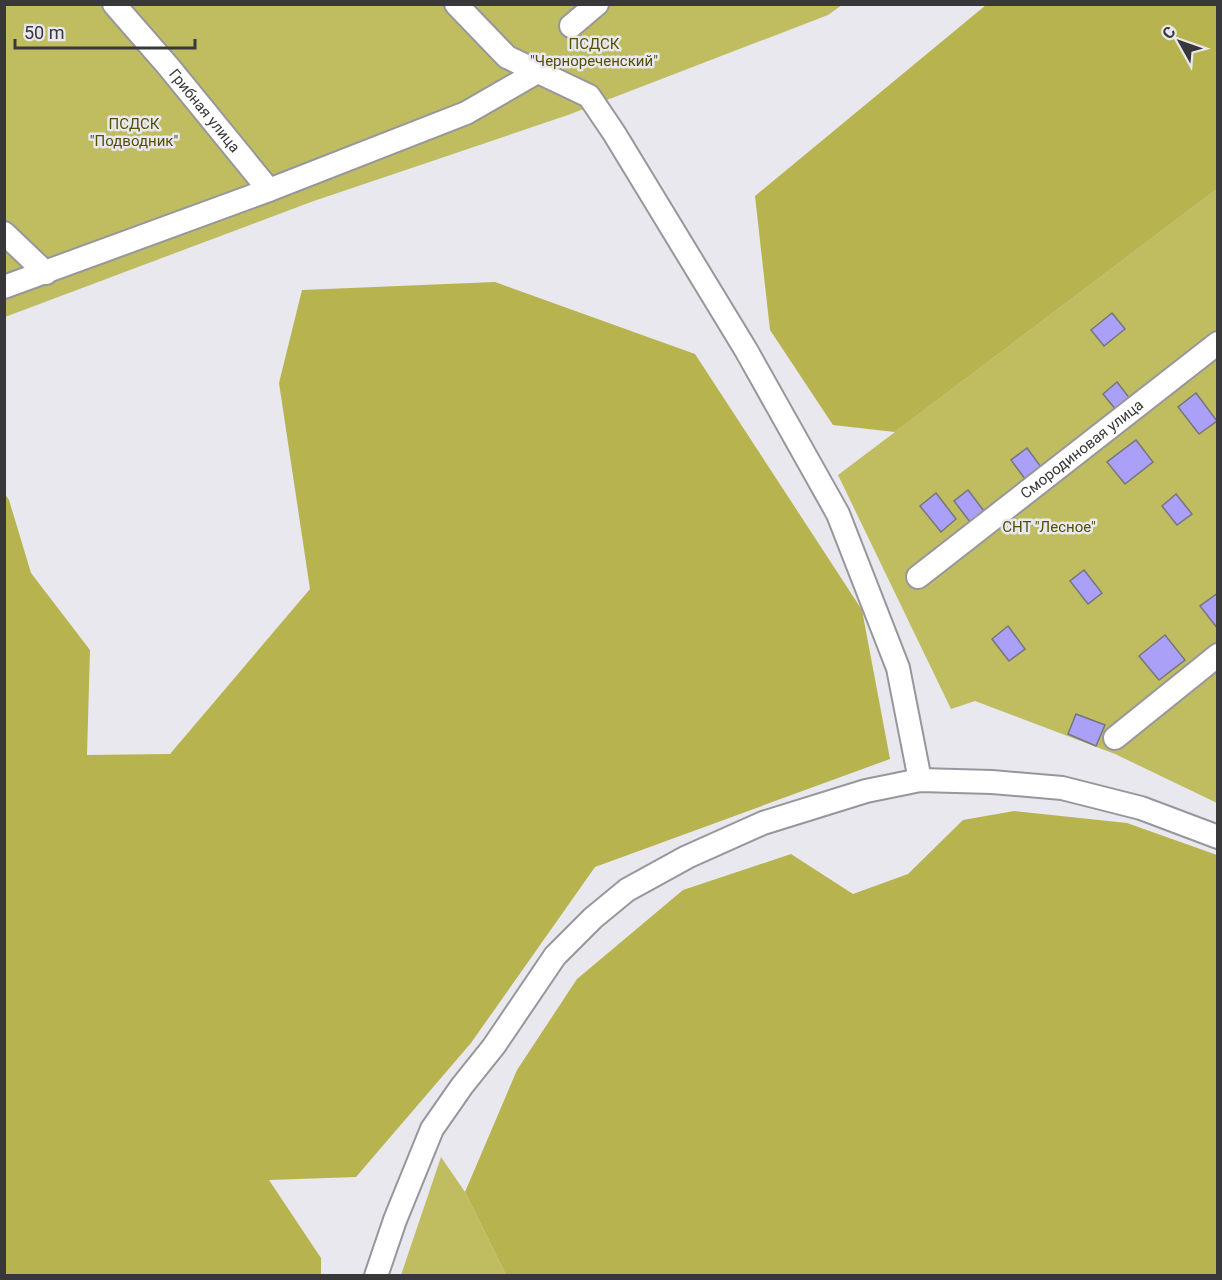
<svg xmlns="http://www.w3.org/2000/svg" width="1222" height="1280" viewBox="0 0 1222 1280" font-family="Roboto,sans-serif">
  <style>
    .green { fill: #bfbd60 }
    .forest { fill: #b7b34e }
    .building { fill: #aaa0f7; stroke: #75757b; stroke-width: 1.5 }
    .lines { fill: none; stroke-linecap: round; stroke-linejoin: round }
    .street-casing { stroke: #96969c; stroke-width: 26 }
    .street { stroke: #fff; stroke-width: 22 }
    .labels { text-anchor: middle; stroke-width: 5; stroke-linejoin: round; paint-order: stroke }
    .park-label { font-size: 15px; fill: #545100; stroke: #e9e8ef }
    .street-label { font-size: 15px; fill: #38383b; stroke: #e9e8ef }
  </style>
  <rect width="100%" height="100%" fill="#e9e8ef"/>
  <path class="green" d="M5,5H842L828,15L568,115L311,202L5,317Z
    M1217,189V803L1115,754L975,701L951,709L838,475Z
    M441,1157L465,1192L506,1275H401Z"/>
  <path class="forest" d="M986,5H1217V189L895,432L833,425L770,330L755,196Z
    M495,282L695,354L862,610L890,759L595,867L471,1043L356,1177L269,1180L321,1258V1275H5V494L9,500L31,573L90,650L87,755L170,754L310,589L279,383L302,290Z
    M1014,811L1127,823L1217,855V1275H506L465,1192L517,1070L577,979L683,890L791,854L853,894L908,874L963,820Z"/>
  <path class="building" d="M1112,313L1125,329L1104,346L1091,330Z
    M1117,382L1131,400L1117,411L1103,394Z
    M1196,393L1217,421L1199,434L1178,407Z
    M1136,440L1153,462L1125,484L1107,462Z
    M1027,448L1044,471L1028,483L1011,460Z
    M968,490L984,511L970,522L954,501Z
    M936,493L956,519L941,532L920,506Z
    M1176,494L1192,514L1177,525L1162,506Z
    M1084,570L1102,593L1088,604L1070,581Z
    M1218,593V629L1200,606Z
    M1008,626L1025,649L1009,661L992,639Z
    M1165,635L1185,660L1159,680L1139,656Z
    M1076,714L1105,725L1096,746L1068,734Z"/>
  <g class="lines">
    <defs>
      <g id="street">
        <path id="s1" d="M114,4L168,66L269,190"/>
        <path d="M456,4L507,57L589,96L614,133L746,350L838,514L898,668L920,780"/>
        <path d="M571,26L597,4"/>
        <path d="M4,233L46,273"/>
        <path d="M4,287L269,190L466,113L539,71"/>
        <path id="s2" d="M918,577L1218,343"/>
        <path d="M1115,738L1218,655"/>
        <path d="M376,1276L395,1220L432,1129L462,1086L494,1046L555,956L593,918L627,890L687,857L763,823L866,791L920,780L992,782L1062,788L1141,808L1218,837"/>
      </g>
    </defs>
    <use href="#street" class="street-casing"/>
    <use href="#street" class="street"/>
  </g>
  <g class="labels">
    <g class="park-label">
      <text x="594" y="49">ПСДСК<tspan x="594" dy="17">"Чернореченский"</tspan></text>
      <text x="134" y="129">ПСДСК<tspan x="134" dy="17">"Подводник"</tspan></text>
      <text x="1049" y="532">СНТ "Лесное"</text>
    </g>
    <g class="street-label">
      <text dy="5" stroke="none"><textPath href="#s1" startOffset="140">Грибная улица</textPath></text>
      <text dy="5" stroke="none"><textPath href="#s2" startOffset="208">Смородиновая улица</textPath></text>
    </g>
  </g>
  <rect width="1222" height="1280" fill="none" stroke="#38383b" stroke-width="12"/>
  <g transform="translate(1180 42) rotate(310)" stroke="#e9e8ef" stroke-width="4.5" paint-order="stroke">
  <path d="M0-4.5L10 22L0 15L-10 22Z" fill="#38383b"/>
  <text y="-9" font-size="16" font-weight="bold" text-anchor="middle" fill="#38383b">С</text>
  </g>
  <path d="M15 39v9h180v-9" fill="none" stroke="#38383b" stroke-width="3"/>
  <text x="24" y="39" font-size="18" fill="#38383b" stroke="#e9e8ef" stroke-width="4.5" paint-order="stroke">50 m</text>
</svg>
